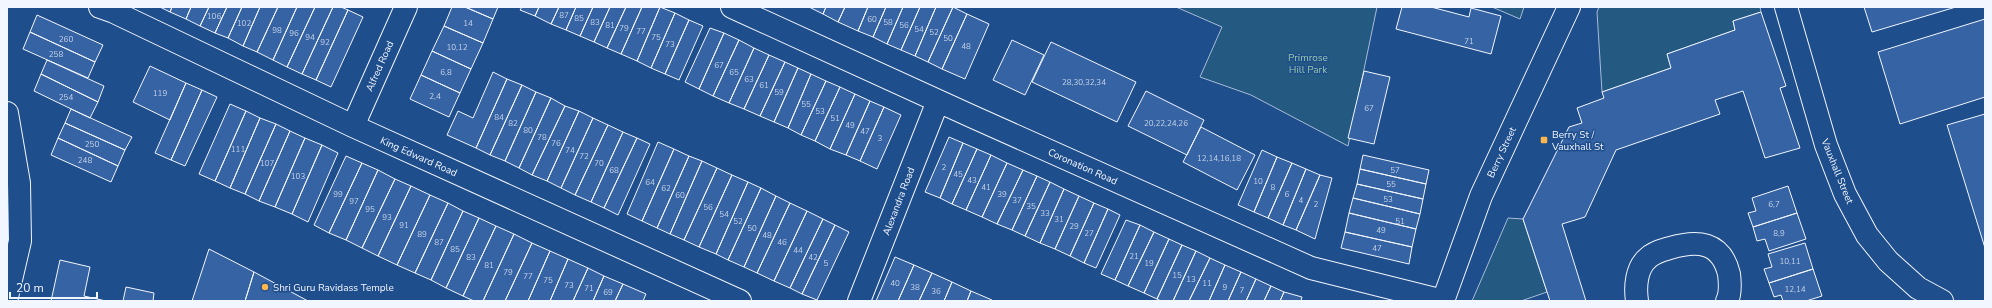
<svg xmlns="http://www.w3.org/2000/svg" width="1992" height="308" viewBox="0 0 1992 308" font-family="'Nunito Sans',sans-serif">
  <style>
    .green { fill: #245a82; stroke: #a8bbd7 }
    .building { fill: #3563a3; stroke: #f2f6ff }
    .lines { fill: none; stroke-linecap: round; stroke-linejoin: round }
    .minor-casing { stroke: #f2f6ff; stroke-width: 24 }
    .major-casing { stroke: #f2f6ff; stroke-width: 24 }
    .minor { stroke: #1f4e8c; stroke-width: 22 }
    .major { stroke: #1f4e8c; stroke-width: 22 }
    .poi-dot { fill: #ffb74d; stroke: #1f4e8c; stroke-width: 1.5 }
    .labels { text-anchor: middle; stroke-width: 3; stroke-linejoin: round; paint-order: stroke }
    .number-label { font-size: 8px; fill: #c3d1e8 }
    .park-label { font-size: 10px; fill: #97c8a6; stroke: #1f4e8c }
    .street-label { font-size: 10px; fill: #f2f6ff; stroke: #1f4e8c }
    .poi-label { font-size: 10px; fill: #f2f6ff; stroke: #1f4e8c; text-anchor: start }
  </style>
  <rect width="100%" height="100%" fill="#1f4e8c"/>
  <path class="green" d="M1176,7H1377L1348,146L1251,95L1200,77L1222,27Z
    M1492,7H1524L1520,19Z
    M1599,7H1760L1761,12L1733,21L1735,30L1667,54L1671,68L1602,92L1597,12Z
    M1508,218L1523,219L1547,292L1521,301H1472Z"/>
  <path class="building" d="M160,7H172L170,12Z
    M172,7H191L186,19L170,12Z
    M191,7H209L200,26L186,19Z
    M209,7H227L215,33L200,26Z
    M227,7H242L228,38L215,33Z
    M242,7H260L243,46L228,38Z
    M260,7H278L257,52L243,46Z
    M278,7H297L273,60L257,52Z
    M297,7H315L287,67L273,60Z
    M315,7H333L302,74L287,67Z
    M333,7H341L348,10L316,80L302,74Z
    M452,7H465L493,19L483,43L444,26Z
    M465,7H498L493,19Z
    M522,7H539L535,16L520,10Z
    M539,7H559L551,24L535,16Z
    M559,7H576L566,30L551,24Z
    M576,7H593L580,36L566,30Z
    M593,7H610L594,42L580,36Z
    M610,7H626L607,48L594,42Z
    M626,7H642L621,54L607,48Z
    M642,7H660L637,61L621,54Z
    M660,7L675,13L651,68L637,61Z
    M809,7H826L823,14Z
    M826,7H845L838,22L823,14Z
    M845,7H868L858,31L838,22Z
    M868,7H886L873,37L858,31Z
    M886,7H903L887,44L873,37Z
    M903,7H920L901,50L887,44Z
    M920,7H936L915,56L901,50Z
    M936,7H953L928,62L915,56Z
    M953,7L967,14L942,69L928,62Z
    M1402,7H1431L1469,17L1471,8L1501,16L1491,54L1396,29Z
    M1864,7H1956L1872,32Z
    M348,10L363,17L331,87L316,80Z
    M1761,12L1786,86L1780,88L1800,148L1765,158L1743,91L1715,100L1720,114L1616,150L1585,217L1562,224L1586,301H1550L1523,219L1569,127L1582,123L1577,108L1604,98L1602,92L1671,68L1667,54L1735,30L1733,21Z
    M675,13L689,20L665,74L651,68Z
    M967,14L989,24L965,79L942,69Z
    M37,15L103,45L95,62L30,32Z
    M1985,19V97L1900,124L1878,52Z
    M689,20L703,26L679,80L665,74Z
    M444,26L483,43L471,69L432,51Z
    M710,28L724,33L699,89L685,82Z
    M30,32L95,62L88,78L23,49Z
    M724,33L739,40L713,96L699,89Z
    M739,40L754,48L729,103L713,96Z
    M1012,40L1044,55L1025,95L993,80Z
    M1051,42L1136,82L1117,122L1032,82Z
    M754,48L769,55L744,109L729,103Z
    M432,51L471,69L460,93L421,75Z
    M769,55L785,62L760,116L744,109Z
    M47,60L104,86L98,102L41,74Z
    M785,62L798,68L774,122L760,116Z
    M150,66L186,83L170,120L133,102Z
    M798,68L811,74L788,128L774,122Z
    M1364,71L1390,77L1374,144L1348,138Z
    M493,72L507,79L476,148L447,135L458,111L473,118Z
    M41,74L98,102L90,118L34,91Z
    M811,74L826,81L801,135L788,128Z
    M421,75L460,93L449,117L410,99Z
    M507,79L522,85L490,155L476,148Z
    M826,81L840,87L815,141L801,135Z
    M186,83L202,90L171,160L155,153Z
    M522,85L536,92L505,161L490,155Z
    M840,87L855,94L830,149L815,141Z
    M202,90L217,97L185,166L171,160Z
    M1146,91L1204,120L1187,155L1128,126Z
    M536,92L551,98L519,168L505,161Z
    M855,94L870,101L846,155L830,149Z
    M551,98L565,106L532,175L519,168Z
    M870,101L884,107L860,161L846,155Z
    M230,104L246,111L215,181L199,174Z
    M565,106L579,111L547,181L532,175Z
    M884,107L901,115L877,169L860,161Z
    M71,109L132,137L125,150L65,123Z
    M246,111L260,118L230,188L215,181Z
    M579,111L593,118L561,188L547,181Z
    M1985,114V248L1947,125Z
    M260,118L276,124L245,194L230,188Z
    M593,118L608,125L575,195L561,188Z
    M65,123L125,150L118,166L58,138Z
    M276,124L290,131L259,201L245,194Z
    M608,125L623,132L591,202L575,195Z
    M1201,127L1255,155L1237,190L1183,162Z
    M290,131L305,138L275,207L259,201Z
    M623,132L637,138L604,208L591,202Z
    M949,137L963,143L940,198L925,192Z
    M58,138L118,166L111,182L51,155Z
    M305,138L322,145L292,214L275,207Z
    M637,138L650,144L618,215L604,208Z
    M658,142L674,149L642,221L627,214Z
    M963,143L977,149L952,204L940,198Z
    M322,145L338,153L308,222L292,214Z
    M674,149L689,156L657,228L642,221Z
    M977,149L991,155L966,210L952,204Z
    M1262,150L1277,157L1254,212L1238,205Z
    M991,155L1007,163L982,217L966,210Z
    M1363,155L1429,170L1426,184L1360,169Z
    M346,156L362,163L329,233L314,225Z
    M689,156L702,161L670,234L657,228Z
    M1277,157L1292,163L1268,218L1254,212Z
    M702,161L717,168L684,240L670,234Z
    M362,163L378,170L346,240L329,233Z
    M1007,163L1023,170L997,224L982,217Z
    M1292,163L1306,169L1283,225L1268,218Z
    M717,168L732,175L699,247L684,240Z
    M1306,169L1320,175L1296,230L1283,225Z
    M1360,169L1426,184L1423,199L1357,184Z
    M378,170L395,179L362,248L346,240Z
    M1023,170L1037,176L1012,230L997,224Z
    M732,175L748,182L716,254L699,247Z
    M1320,175L1332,178L1315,239L1296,230Z
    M1037,176L1050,182L1025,236L1012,230Z
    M395,179L411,186L378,256L362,248Z
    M748,182L761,188L728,260L716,254Z
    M1050,182L1064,189L1040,243L1025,236Z
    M1357,184L1423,199L1420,214L1353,198Z
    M411,186L430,195L397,265L378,256Z
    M1788,186L1797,213L1753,227L1748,213L1756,211L1752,198Z
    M761,188L776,196L744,267L728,260Z
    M1064,189L1079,196L1055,249L1040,243Z
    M430,195L448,203L415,273L397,265Z
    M776,196L790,203L757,273L744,267Z
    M1079,196L1094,203L1070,256L1055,249Z
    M1353,198L1420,214L1416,229L1349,213Z
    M448,203L463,211L431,280L415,273Z
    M790,203L807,211L774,281L757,273Z
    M1094,203L1108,209L1084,263L1070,256Z
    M1108,209L1120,215L1096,268L1084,263Z
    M463,211L479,218L446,288L431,280Z
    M807,211L823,219L790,288L774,281Z
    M1349,213L1416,229L1412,247L1345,232Z
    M1797,213L1806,239L1769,251L1765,239L1757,241L1753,227Z
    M479,218L496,226L463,296L446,288Z
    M823,219L835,225L802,294L790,288Z
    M1126,220L1140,225L1115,280L1101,274Z
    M835,225L849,232L817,300L802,294Z
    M1140,225L1154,232L1128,286L1115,280Z
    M496,226L514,234L483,301H474L463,296Z
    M1154,232L1169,239L1144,293L1128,286Z
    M1345,232L1412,247L1409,264L1341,248Z
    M514,234L532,243L505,301H483Z
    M1169,239L1182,245L1157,299L1144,293Z
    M532,243L550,251L528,301H505Z
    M1805,243L1813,269L1769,283L1764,269L1772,267L1768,254Z
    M1182,245L1196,251L1173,301H1161L1157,299Z
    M209,249L254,272L245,301H192Z
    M550,251L568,259L550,301H528Z
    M1196,251L1210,258L1189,301H1173Z
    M895,257L914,265L898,301H876Z
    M1210,258L1225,265L1209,301H1189Z
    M568,259L588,268L573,301H550Z
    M60,260L90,267L84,296L106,301H51Z
    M914,265L932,273L919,301H898Z
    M1225,265L1241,272L1228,301H1209Z
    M588,268L604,276L593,301H573Z
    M1813,269L1822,296L1806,301H1783L1781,295L1774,297L1769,283Z
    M254,272L308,301H245Z
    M1241,272L1256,279L1246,301H1228Z
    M932,273L952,282L944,301H919Z
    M604,276L623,284L615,301H593Z
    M1256,279L1271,286L1264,301H1246Z
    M952,282L971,291L967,301H944Z
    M623,284L646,294L643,301H615Z
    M1271,286L1284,292L1280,301H1264Z
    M126,287L154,293L153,301H123Z
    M971,291L992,300L991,301H967Z
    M1284,292L1302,297L1301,301H1280Z"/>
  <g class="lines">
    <defs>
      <path id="minor" d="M100,7L114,12L353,126L740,301
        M732,7L971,116L1311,268L1443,301L1481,196L1569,7
        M1786,7L1826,145L1845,194L1867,235L1888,261L1918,288L1942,301
        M353,126L406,7
        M859,301L938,101
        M1637,301C1635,287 1636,268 1648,258C1654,252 1663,250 1670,248C1697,240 1721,241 1729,274C1730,282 1731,293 1727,301"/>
      <path id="major" d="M7,113L19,183L20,241L7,297"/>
    </defs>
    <use href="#minor" class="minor-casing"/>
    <use href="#major" class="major-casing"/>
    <use href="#minor" class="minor"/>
    <use href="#major" class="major"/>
  </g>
  <g class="poi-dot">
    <rect x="1540" y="136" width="8" height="8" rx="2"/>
    <circle cx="265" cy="287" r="4"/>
  </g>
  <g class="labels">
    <g class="number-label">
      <text x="564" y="18">87</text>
      <text x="214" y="19">106</text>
      <text x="579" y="21">85</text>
      <text x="872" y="22">60</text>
      <text x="595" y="25">83</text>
      <text x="888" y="25">58</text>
      <text x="244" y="26">102</text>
      <text x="468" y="26">14</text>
      <text x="610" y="28">81</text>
      <text x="904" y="28">56</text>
      <text x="624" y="31">79</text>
      <text x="919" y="32">54</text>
      <text x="277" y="33">98</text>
      <text x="641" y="34">77</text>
      <text x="934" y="35">52</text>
      <text x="294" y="36">96</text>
      <text x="310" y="40">94</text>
      <text x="656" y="40">75</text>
      <text x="948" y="41">50</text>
      <text x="66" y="42">260</text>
      <text x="1469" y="44">71</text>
      <text x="325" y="45">92</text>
      <text x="670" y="47">73</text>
      <text x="966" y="49">48</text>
      <text x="457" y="50">10,12</text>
      <text x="56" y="57">258</text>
      <text x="719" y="68">67</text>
      <text x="446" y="75">6,8</text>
      <text x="734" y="75">65</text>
      <text x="749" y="82">63</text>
      <text x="1084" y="85">28,30,32,34</text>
      <text x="764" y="88">61</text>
      <text x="779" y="95">59</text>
      <text x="160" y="96">119</text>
      <text x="435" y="99">2,4</text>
      <text x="66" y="100">254</text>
      <text x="806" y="107">55</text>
      <text x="1369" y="111">67</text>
      <text x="820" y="114">53</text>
      <text x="499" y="120">84</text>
      <text x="835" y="121">51</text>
      <text x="513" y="126">82</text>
      <text x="1166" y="126">20,22,24,26</text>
      <text x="850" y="128">49</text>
      <text x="528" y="133">80</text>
      <text x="865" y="134">47</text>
      <text x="542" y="140">78</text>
      <text x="880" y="141">3</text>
      <text x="556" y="146">76</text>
      <text x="92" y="147">250</text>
      <text x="238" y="152">111</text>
      <text x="570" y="153">74</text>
      <text x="584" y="159">72</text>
      <text x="1219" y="161">12,14,16,18</text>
      <text x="85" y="163">248</text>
      <text x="267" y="166">107</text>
      <text x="599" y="166">70</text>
      <text x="944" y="170">2</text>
      <text x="614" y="173">68</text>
      <text x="1395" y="173">57</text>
      <text x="958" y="177">45</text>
      <text x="298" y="179">103</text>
      <text x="972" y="183">43</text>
      <text x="1258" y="184">10</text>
      <text x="650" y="185">64</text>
      <text x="1391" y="187">55</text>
      <text x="986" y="190">41</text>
      <text x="1273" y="190">8</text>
      <text x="666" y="191">62</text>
      <text x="338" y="197">99</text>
      <text x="1002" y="197">39</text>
      <text x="1287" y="197">6</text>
      <text x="680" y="198">60</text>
      <text x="1388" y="202">53</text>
      <text x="1017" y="203">37</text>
      <text x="1301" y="203">4</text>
      <text x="354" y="204">97</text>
      <text x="1316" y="207">2</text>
      <text x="1774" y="207">6,7</text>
      <text x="1031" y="209">35</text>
      <text x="708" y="210">56</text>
      <text x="370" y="212">95</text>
      <text x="1045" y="216">33</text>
      <text x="724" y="217">54</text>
      <text x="387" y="220">93</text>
      <text x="1059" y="222">31</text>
      <text x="738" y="224">52</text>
      <text x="1400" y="224">51</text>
      <text x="404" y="228">91</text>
      <text x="1074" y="229">29</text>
      <text x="752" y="231">50</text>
      <text x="1381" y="233">49</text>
      <text x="1089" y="236">27</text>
      <text x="1779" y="236">8,9</text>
      <text x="422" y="237">89</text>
      <text x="767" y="238">48</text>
      <text x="439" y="245">87</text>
      <text x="782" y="245">46</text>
      <text x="1377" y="251">47</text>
      <text x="455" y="252">85</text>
      <text x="798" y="253">44</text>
      <text x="1134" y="259">21</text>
      <text x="471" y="260">83</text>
      <text x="813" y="260">42</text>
      <text x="1790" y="264">10,11</text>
      <text x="826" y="266">5</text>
      <text x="1149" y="266">19</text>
      <text x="489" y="268">81</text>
      <text x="508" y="275">79</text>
      <text x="1177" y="278">15</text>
      <text x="528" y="279">77</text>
      <text x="1191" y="282">13</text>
      <text x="548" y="283">75</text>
      <text x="895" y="286">40</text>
      <text x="1207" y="286">11</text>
      <text x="569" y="288">73</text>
      <text x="915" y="290">38</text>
      <text x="1225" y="290">9</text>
      <text x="589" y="291">71</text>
      <text x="1795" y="292">12,14</text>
      <text x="1242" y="293">7</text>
      <text x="936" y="294">36</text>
      <text x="608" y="295">69</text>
    </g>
    <g class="park-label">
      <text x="1308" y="61">Primrose<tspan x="1308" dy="12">Hill Park</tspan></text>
    </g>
    <g class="street-label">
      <text transform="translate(379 66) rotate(-66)" y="4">Alfred Road</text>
      <text transform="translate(1501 152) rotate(-65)" y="4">Berry Street</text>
      <text transform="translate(419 156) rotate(24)" y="4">King Edward Road</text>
      <text transform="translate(1083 166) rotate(24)" y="4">Coronation Road</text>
      <text transform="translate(1838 171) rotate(68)" y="4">Vauxhall Street</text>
      <text transform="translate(898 201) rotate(-69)" y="4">Alexandra Road</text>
    </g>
    <g class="poi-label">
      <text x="1552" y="138">Berry St /<tspan x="1552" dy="12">Vauxhall St</tspan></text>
      <text x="273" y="291">Shri Guru Ravidass Temple</text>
    </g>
  </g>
  <rect width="1992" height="308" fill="none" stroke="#f2f6ff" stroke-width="16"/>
  <path d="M10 292v6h87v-6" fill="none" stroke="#f2f6ff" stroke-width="2"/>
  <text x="16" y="292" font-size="12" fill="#f2f6ff" stroke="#1f4e8c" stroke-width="3" paint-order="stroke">20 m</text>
</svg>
